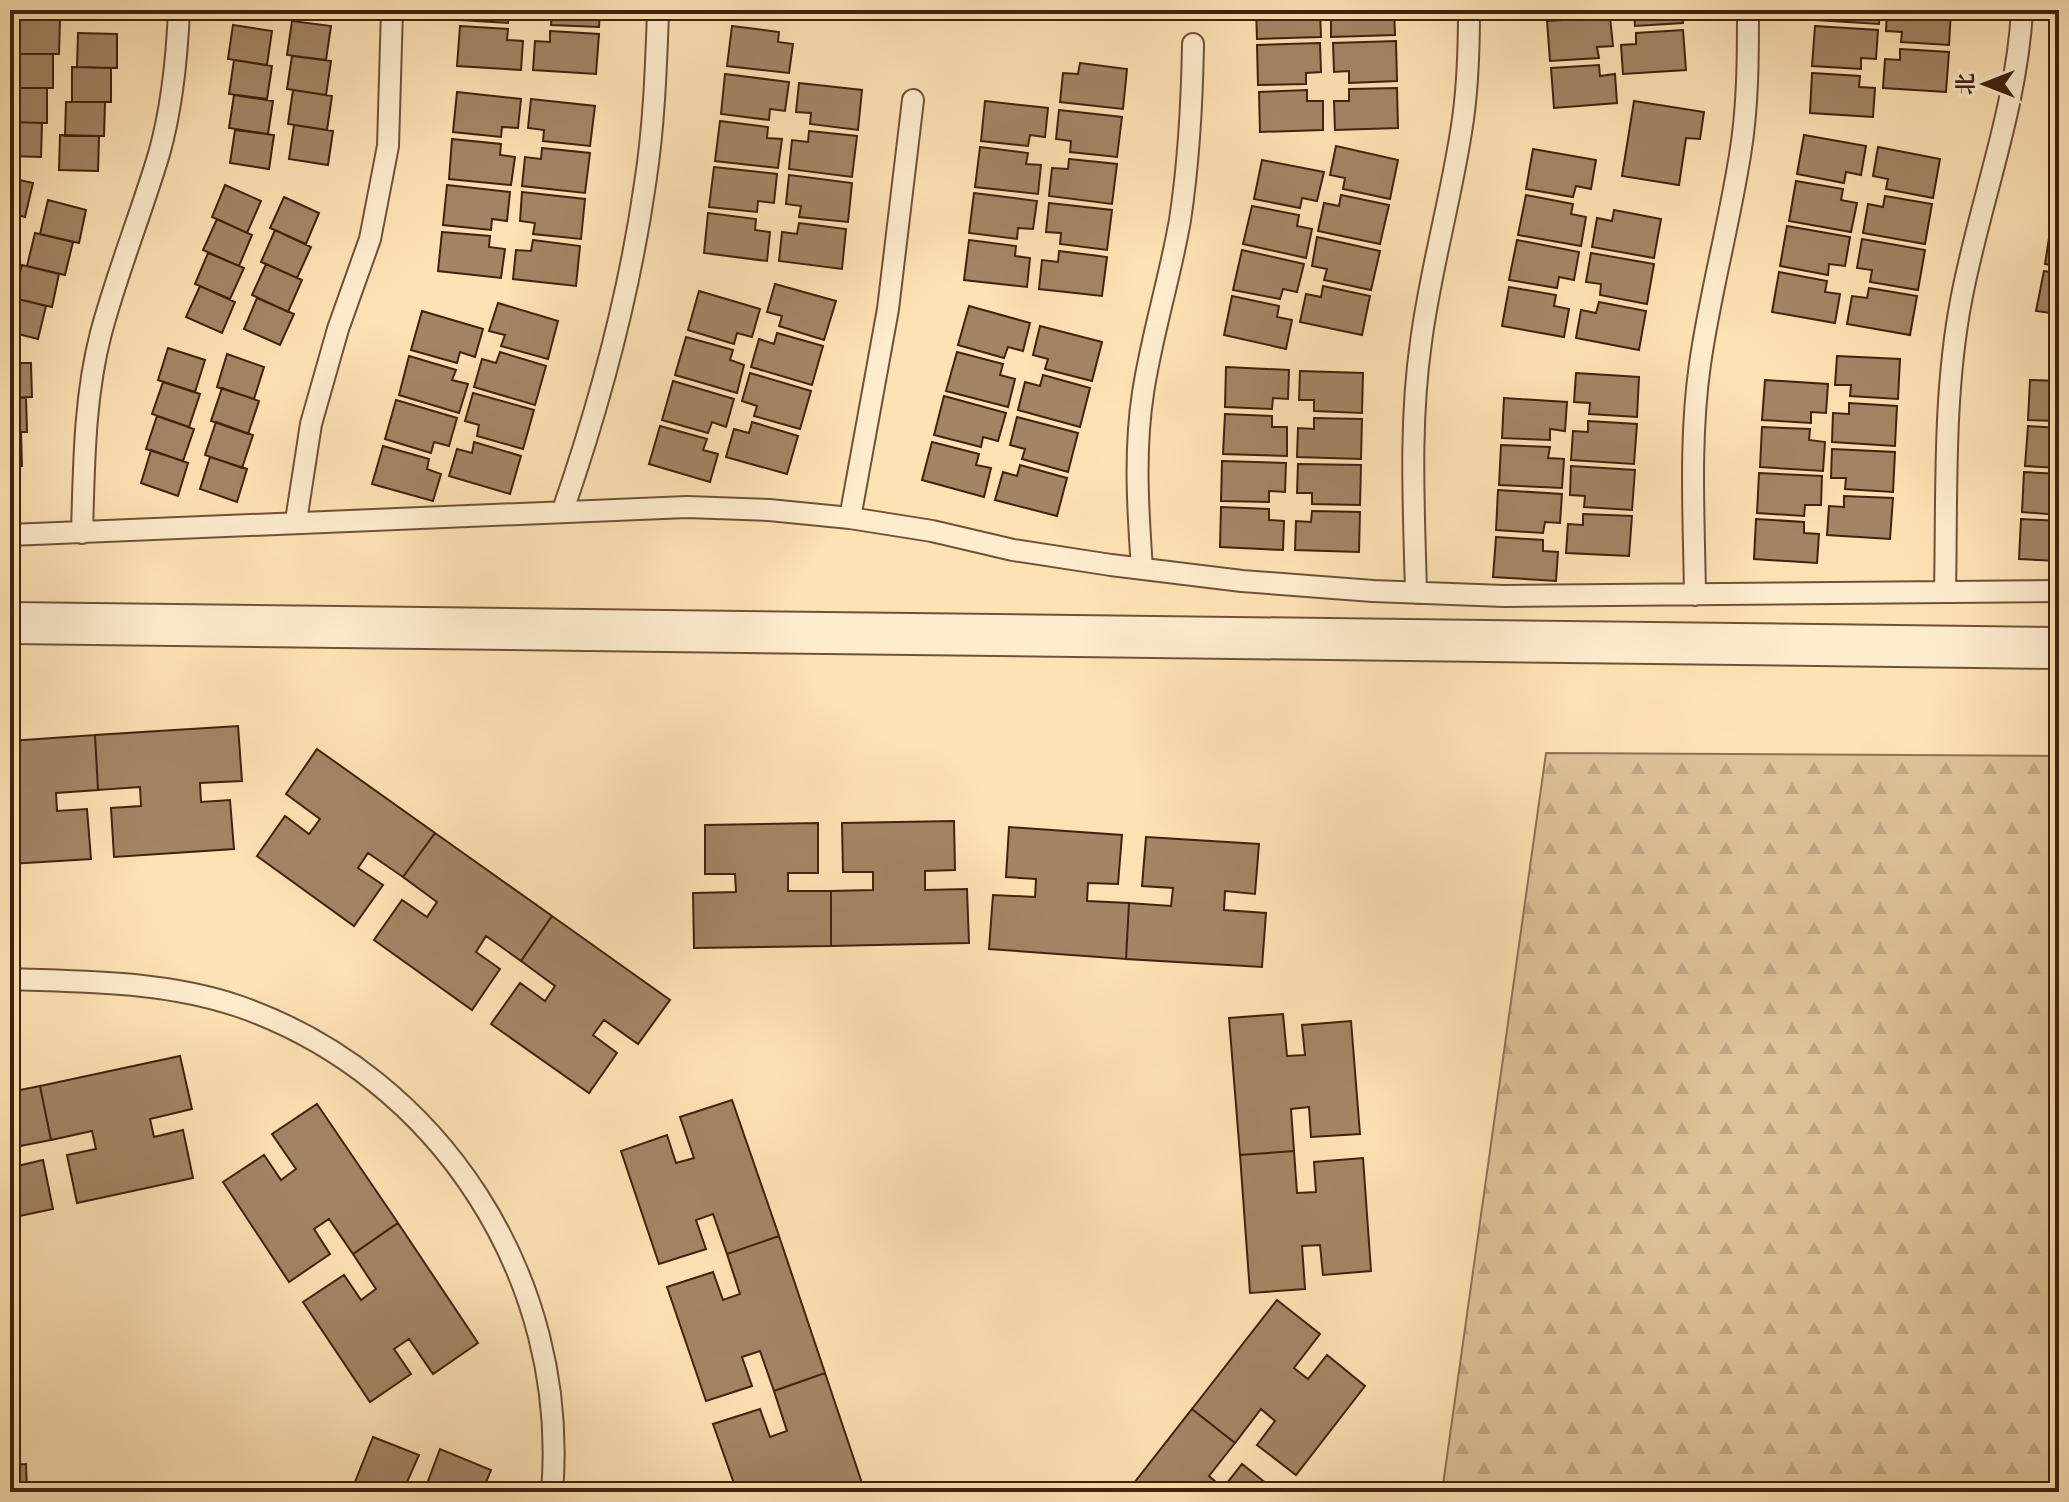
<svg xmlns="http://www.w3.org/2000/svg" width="2069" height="1502" viewBox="0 0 2069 1502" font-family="'IM FELL French Canon','Noto Serif SC',serif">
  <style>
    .forest { fill: url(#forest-firs); stroke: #8f7154; stroke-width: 2 }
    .building { fill: #a38565; stroke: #41210f; stroke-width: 2 }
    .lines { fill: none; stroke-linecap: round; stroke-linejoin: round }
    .service-casing { stroke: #705138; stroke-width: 24 }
    .minor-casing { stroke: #705138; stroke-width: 44 }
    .service { stroke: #feecce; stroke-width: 20 }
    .minor { stroke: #feecce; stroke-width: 40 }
  </style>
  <defs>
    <pattern id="forest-firs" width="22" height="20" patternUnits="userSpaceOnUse" patternTransform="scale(2)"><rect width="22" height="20" fill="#ddc198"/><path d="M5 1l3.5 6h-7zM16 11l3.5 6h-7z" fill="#bfa682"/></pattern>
  </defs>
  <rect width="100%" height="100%" fill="#fde2b4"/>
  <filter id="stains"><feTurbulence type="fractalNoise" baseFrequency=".0025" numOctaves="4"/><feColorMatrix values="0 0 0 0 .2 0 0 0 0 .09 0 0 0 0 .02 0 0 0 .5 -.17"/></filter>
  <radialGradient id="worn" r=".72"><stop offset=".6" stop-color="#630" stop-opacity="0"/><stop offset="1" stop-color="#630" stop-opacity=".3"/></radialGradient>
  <path class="forest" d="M1546,753L2059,756V1492H1442Z"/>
  <path class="building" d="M461,10H524V12H509L508,23L460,20Z
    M537,10H600L599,27L551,25L552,13L537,12Z
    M1256,10H1320L1321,37L1257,39Z
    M1331,10H1394L1395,35L1331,37Z
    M1547,10H1611V11L1548,15Z
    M1619,10H1682L1683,23L1635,26L1634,15L1619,16Z
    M1816,10H1880L1879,24L1816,20Z
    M1887,10H1951L1949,45L1901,42L1902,32L1886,31Z
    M1610,17L1613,46L1597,47L1599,58L1550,61L1547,21Z
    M20,19L60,20L59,54H20Z
    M292,21L331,26L326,60L287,55Z
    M233,25L272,31L267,65L228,59Z
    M460,26L508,29L507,40L523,41L521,70L457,66Z
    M732,26L779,32L778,42L793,44L789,73L727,66Z
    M1815,26L1878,30L1876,59L1861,58V69L1812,66Z
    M1683,30L1686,70L1623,74L1621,45L1636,44V33Z
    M550,31L599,34L596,74L533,70L535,41L550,42Z
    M78,33L117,34V68L77,67Z
    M1396,41L1397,81L1349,83V71L1334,72L1333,43Z
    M1320,43L1321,72L1306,73V84L1258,85L1257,45Z
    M1900,49L1949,52L1946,92L1883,88L1885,59L1900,60Z
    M14,54H53V88H14Z
    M292,56L331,61L326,95L287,89Z
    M234,60L272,66L267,99L229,94Z
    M1080,63L1127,69L1123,109L1060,102L1063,73L1078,74Z
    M1599,65L1600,76L1615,74L1617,103L1554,108L1551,68Z
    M72,67L111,68V102H72Z
    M1812,73L1860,76L1859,87L1875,88L1873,117L1810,113Z
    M725,74L789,82L785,111L770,109L769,120L721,114Z
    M799,83L862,90L858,130L810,124L811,113L796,112Z
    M10,88H47V123L10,122Z
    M1397,88L1398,128L1335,130L1334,101H1349V89Z
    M293,90L332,96L327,130L288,124Z
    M1307,90V101H1323V130L1260,132L1259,92Z
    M457,92L521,99L518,128L502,127L501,137L453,132Z
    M234,95L273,101L268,134L229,128Z
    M531,99L595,106L590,146L543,141L544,130L528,128Z
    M985,101L1048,108L1045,137L1030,135L1028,146L981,141Z
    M1634,101L1704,112L1700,139L1686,138L1679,185L1622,176Z
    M66,102H105L104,136H65Z
    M1059,110L1122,117L1117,157L1070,152L1071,141L1056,139Z
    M720,121L768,127L767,138L782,139L778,168L715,161Z
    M10,122L42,123L41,157L10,156Z
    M294,125L333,131L328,165L289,159Z
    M235,130L274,135L269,169L230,163Z
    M809,131L857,136L852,177L789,169L792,140L808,142Z
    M60,135L99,136L98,171L59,170Z
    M1804,135L1866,146L1861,175L1846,172L1844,183L1797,174Z
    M452,139L501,144L500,155L515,157L511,185L449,179Z
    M1336,146L1398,160L1390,199L1343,189L1345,178L1330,175Z
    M980,147L1028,153L1026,164L1041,165L1038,194L975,187Z
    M1878,147L1940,159L1933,198L1886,189L1888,179L1873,176Z
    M542,148L590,153L585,193L522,186L525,157L541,159Z
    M1533,149L1596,160L1591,189L1576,186L1573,197L1526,189Z
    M1069,159L1117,164L1112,204L1049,196L1052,168L1068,169Z
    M1262,160L1324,172L1317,201L1302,198L1300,208L1254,199Z
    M714,167L777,174L774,203L758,201L757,212L709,207Z
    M789,175L852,183L848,222L799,217L801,206L786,204Z
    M10,178L33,183L25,217L10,213Z
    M1796,181L1843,189L1841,200L1857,203L1851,232L1789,221Z
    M225,185L261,201L247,233L212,217Z
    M447,185L510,192L507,221L492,219L491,230L443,225Z
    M522,192L585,199L581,239L533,234L535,223L520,221Z
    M974,193L1037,201L1033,229L1018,228L1017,239L969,233Z
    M1341,195L1389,205L1380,244L1318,231L1324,203L1339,206Z
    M1526,195L1573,204L1571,214L1586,217L1581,246L1518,235Z
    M1885,196L1932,204L1925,244L1863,233L1868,204L1883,207Z
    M284,197L319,213L306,244L270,228Z
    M48,200L86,210L79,243L40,234Z
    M1049,203L1112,210L1107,250L1060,244L1061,233L1046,232Z
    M1252,206L1299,215L1297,226L1312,229L1306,258L1243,244Z
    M1614,210L1661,219L1654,258L1592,247L1597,218L1612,221Z
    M10,213L20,215L11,249H10Z
    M708,213L756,219L755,230L770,232L767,261L704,253Z
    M217,219L252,235L239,266L203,250Z
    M799,223L846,229L842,269L779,261L782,232L797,234Z
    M2051,225L2059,226V267L2045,264Z
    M1787,226L1850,237L1845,266L1829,264L1828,275L1780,266Z
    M275,230L311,247L297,278L261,262Z
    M442,232L490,236L489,247L505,249L501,278L438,271Z
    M35,233L73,242L65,275L27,266Z
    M1317,237L1380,251L1371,290L1324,280L1327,269L1312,266Z
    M1862,239L1925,250L1918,290L1870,282L1872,270L1857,268Z
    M533,240L580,246L576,286L513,279L516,250L531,251Z
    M969,240L1016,246L1015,256L1030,258L1027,287L964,280Z
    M1517,240L1579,252L1574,280L1559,277L1557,288L1509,280Z
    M1242,250L1304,264L1297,292L1283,289L1280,299L1233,290Z
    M1059,251L1107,257L1102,296L1039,289L1042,260L1058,262Z
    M208,253L244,268L230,299L195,284Z
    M1591,253L1654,264L1647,304L1600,295L1601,284L1586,282Z
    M266,264L302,280L288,312L252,295Z
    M22,265L59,274L52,307L13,298Z
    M2044,271L2059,274V314L2036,311Z
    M1779,272L1827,281L1825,292L1840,294L1835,323L1772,312Z
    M775,284L836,301L824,340L779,326L782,316L767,312Z
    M200,286L235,302L222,333L186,317Z
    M1323,286L1370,296L1362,335L1300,322L1306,294L1321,297Z
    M1509,287L1556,295L1554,306L1569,309L1564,337L1502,326Z
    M1869,288L1917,296L1910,335L1847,324L1852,296L1867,298Z
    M699,291L760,309L752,337L737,333L734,344L688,330Z
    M1232,296L1279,306L1277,317L1292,320L1286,349L1224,335Z
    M10,297L46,306L38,339L10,332Z
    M257,298L294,314L280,345L244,329Z
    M1599,302L1646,311L1639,350L1576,338L1581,310L1596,313Z
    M498,303L558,321L548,359L501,346L505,335L489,331Z
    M969,306L1030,323L1023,351L1008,347L1004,358L958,345Z
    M422,311L483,329L475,357L460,352L457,363L411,350Z
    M1040,326L1102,342L1092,381L1045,369L1048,359L1033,355Z
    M777,333L823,346L812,385L751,367L759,339L774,344Z
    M686,337L733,350L730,360L744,365L737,393L675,375Z
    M168,348L205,360L195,392L158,380Z
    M500,352L546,366L535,405L474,387L482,359L496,363Z
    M957,352L1003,364L1000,375L1015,379L1008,407L946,391Z
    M227,354L264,367L254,399L217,387Z
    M409,356L456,370L452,380L468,384L459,413L399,395Z
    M1837,356L1900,359L1898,399L1850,396L1851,385H1835Z
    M10,363H31L32,397L10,398Z
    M1226,367L1289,370L1288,399L1273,398L1272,409L1225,407Z
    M1300,371L1363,373L1362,413L1314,411V400H1299Z
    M750,373L811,391L800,429L754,416L757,406L742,401Z
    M1576,373L1639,377L1637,417L1589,414L1590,403L1574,402Z
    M1043,375L1090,388L1080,427L1018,410L1025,382L1040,386Z
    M1765,380L1828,384L1826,413L1811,412V423L1762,420Z
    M2030,380L2059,381V421L2028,420Z
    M673,381L734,399L726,427L712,422L708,433L662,420Z
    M163,382L200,394L189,427L152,414Z
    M222,388L259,401L248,434L211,421Z
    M473,393L534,410L523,449L477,436L479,425L465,421Z
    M944,396L1006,413L998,441L983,437L981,447L934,435Z
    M10,398H26L27,432H10Z
    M1504,398L1567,402L1565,431L1550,429V440L1502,438Z
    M396,400L457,418L449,446L434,442L431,453L385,439Z
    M1849,403L1897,406L1895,446L1832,442L1833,413L1849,414Z
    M1225,414L1272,416V427H1287V456L1223,454Z
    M157,416L194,429L183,461L146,449Z
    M1017,417L1078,433L1068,472L1022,459L1025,449L1010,445Z
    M1314,418L1362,419L1361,459L1297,457L1298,428L1314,429Z
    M1588,421L1637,424L1634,464L1571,460L1573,431L1588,432Z
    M216,422L253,435L242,468L205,455Z
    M752,422L798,436L787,474L726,457L734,429L749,433Z
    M660,426L707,439L703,450L718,454L710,482L649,464Z
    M2028,426L2059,428V468L2025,466Z
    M1762,427L1810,429L1809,440L1825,442L1823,471L1760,467Z
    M10,432H21L22,466H10Z
    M474,442L521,456L510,494L449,476L457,449L472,453Z
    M932,442L979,454L976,465L991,468L984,497L922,480Z
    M1501,445L1550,447L1548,458L1564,459L1562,488L1499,485Z
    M383,446L429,459L427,469L441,474L433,501L372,484Z
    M1832,449L1895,452L1893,492L1845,489L1846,478H1831Z
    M151,450L188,463L178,496L141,483Z
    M210,457L247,469L237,502L200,489Z
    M1222,461L1286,463L1285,492L1269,491V502L1221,501Z
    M1298,464L1361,465L1360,505L1312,504V493H1297Z
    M1020,465L1067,478L1057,516L995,500L1003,472L1017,476Z
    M10,466H16V500H10Z
    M1571,466L1635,470L1632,510L1584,507L1585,496L1570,495Z
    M2024,472L2059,474V515L2022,512Z
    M1759,473L1822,476L1821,505H1805L1804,516L1757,513Z
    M1498,490L1562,494L1560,523L1545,522L1543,533L1496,530Z
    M1844,496L1893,498L1890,539L1827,535L1829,506L1844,507Z
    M1221,507L1269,509V520L1284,521L1283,550L1220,547Z
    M1312,511L1360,512L1359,552L1295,550L1296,521L1311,522Z
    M1583,514L1632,516L1629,556L1566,553L1568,524L1583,525Z
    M1756,519L1804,522V533L1819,534L1817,563L1754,559Z
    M2021,519L2059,521V561L2019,559Z
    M1496,537L1543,540V551L1558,552L1556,581L1493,577Z
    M238,726L242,781L200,783L201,802L230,800L234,849L114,857L111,808L141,806L140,787L98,790L95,735Z
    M95,735L98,790L56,793L57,811L87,809L91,859L10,864V741Z
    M317,749L435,833L403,877L368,853L358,868L383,885L354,926L257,856L285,816L309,834L320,819L286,794Z
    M954,821L955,870L925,871V890L967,889L969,943L831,946V891L873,890V872H843L842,823Z
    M818,823V873H788V891H831V946L694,948L693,893L736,892L735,874H705V825Z
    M1009,827L1122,835L1118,884L1088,883L1087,901L1129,903L1126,959L989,949L993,895L1035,897L1036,879L1006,877Z
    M435,833L552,916L521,961L486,936L476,952L500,969L472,1010L374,940L402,900L427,917L437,902L403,877Z
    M1146,837L1259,844L1255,894L1225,891L1224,910L1266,913L1262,967L1126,959L1129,903L1171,906L1173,888L1142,886Z
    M552,916L670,1000L638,1044L604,1020L593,1035L617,1053L589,1093L491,1024L520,983L545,1001L555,986L521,961Z
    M1283,1014L1287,1056L1305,1055L1302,1025L1351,1021L1360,1134L1311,1137L1309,1107L1291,1109L1294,1151L1240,1155L1229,1018Z
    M180,1056L192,1109L150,1119L154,1137L183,1130L193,1178L77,1203L67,1155L96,1149L92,1131L51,1140L40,1086Z
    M40,1086L51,1140L10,1148V1092Z
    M732,1100L779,1236L727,1254L713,1214L696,1220L706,1249L659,1264L621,1151L667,1135L676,1163L694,1158L680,1117Z
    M317,1104L398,1223L353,1254L329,1219L314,1229L330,1254L289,1282L223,1182L264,1155L281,1180L296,1169L272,1134Z
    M10,1150L13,1167L43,1160L53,1209L10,1218Z
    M1294,1151L1297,1193L1316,1192L1314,1162L1363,1158L1371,1271L1323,1275L1320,1245L1302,1246L1305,1289L1250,1293L1240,1155Z
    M398,1223L478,1343L433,1374L409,1339L394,1349L411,1374L370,1402L303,1302L344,1275L361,1300L376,1289L353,1254Z
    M779,1236L825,1373L774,1391L760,1351L742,1357L752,1386L706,1401L667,1287L713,1272L723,1300L740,1294L727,1254Z
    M1277,1300L1320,1334L1294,1368L1308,1379L1327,1355L1365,1386L1296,1475L1257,1445L1275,1421L1261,1409L1235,1443L1192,1409Z
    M825,1373L865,1492H808L806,1488L793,1492H737L713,1424L760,1409L770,1437L787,1431L774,1391Z
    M1192,1409L1235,1443L1209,1476L1223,1488L1242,1464L1277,1492H1127Z
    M373,1437L419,1455L407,1482L425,1489L440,1449L491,1470L482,1492H351Z
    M26,1464L27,1492H10V1465Z"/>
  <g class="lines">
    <defs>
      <path id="service" d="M563,510C600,403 629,296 645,184C654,127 656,69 658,12
        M850,518L888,309L913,100
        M296,521L311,424L338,329L370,239L388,146L392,10
        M82,533C84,467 84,398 101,333C117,273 141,214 159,154C172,108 177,58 179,10
        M10,535L687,507L769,510L850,518L932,531L1013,550L1111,565L1242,581L1373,591L1504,596L2059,591
        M1142,569C1138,511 1134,451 1143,393C1152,334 1170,278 1180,220C1189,161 1192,103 1193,44
        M1945,592C1947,496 1943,396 1961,301C1979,204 2017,109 2022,10
        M1416,593C1414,509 1409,425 1421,342C1430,272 1450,203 1461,132C1468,92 1469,51 1469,10
        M1695,595C1694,518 1689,441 1700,364C1710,294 1729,225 1740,155C1748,107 1748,58 1748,10
        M10,979C87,982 164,981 238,1006C440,1076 570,1279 552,1492"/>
      <path id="minor" d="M10,623L2059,648"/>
    </defs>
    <use href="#service" class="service-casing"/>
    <use href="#minor" class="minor-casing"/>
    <use href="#service" class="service"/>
    <use href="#minor" class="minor"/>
  </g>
  <rect width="2069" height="1502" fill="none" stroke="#fde2b4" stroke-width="40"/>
  <rect x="12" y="12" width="2045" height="1478" fill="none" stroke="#41210f" stroke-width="4"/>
  <rect x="20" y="20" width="2029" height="1462" fill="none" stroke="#41210f" stroke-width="2"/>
  <g transform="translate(1985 84) rotate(270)" stroke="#feecce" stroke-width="6" paint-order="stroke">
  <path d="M0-6L14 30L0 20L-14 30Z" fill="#41210f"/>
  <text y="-12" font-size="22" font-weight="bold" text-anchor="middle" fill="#41210f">北</text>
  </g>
  <rect width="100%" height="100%" filter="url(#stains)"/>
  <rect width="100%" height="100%" fill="url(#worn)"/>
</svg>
